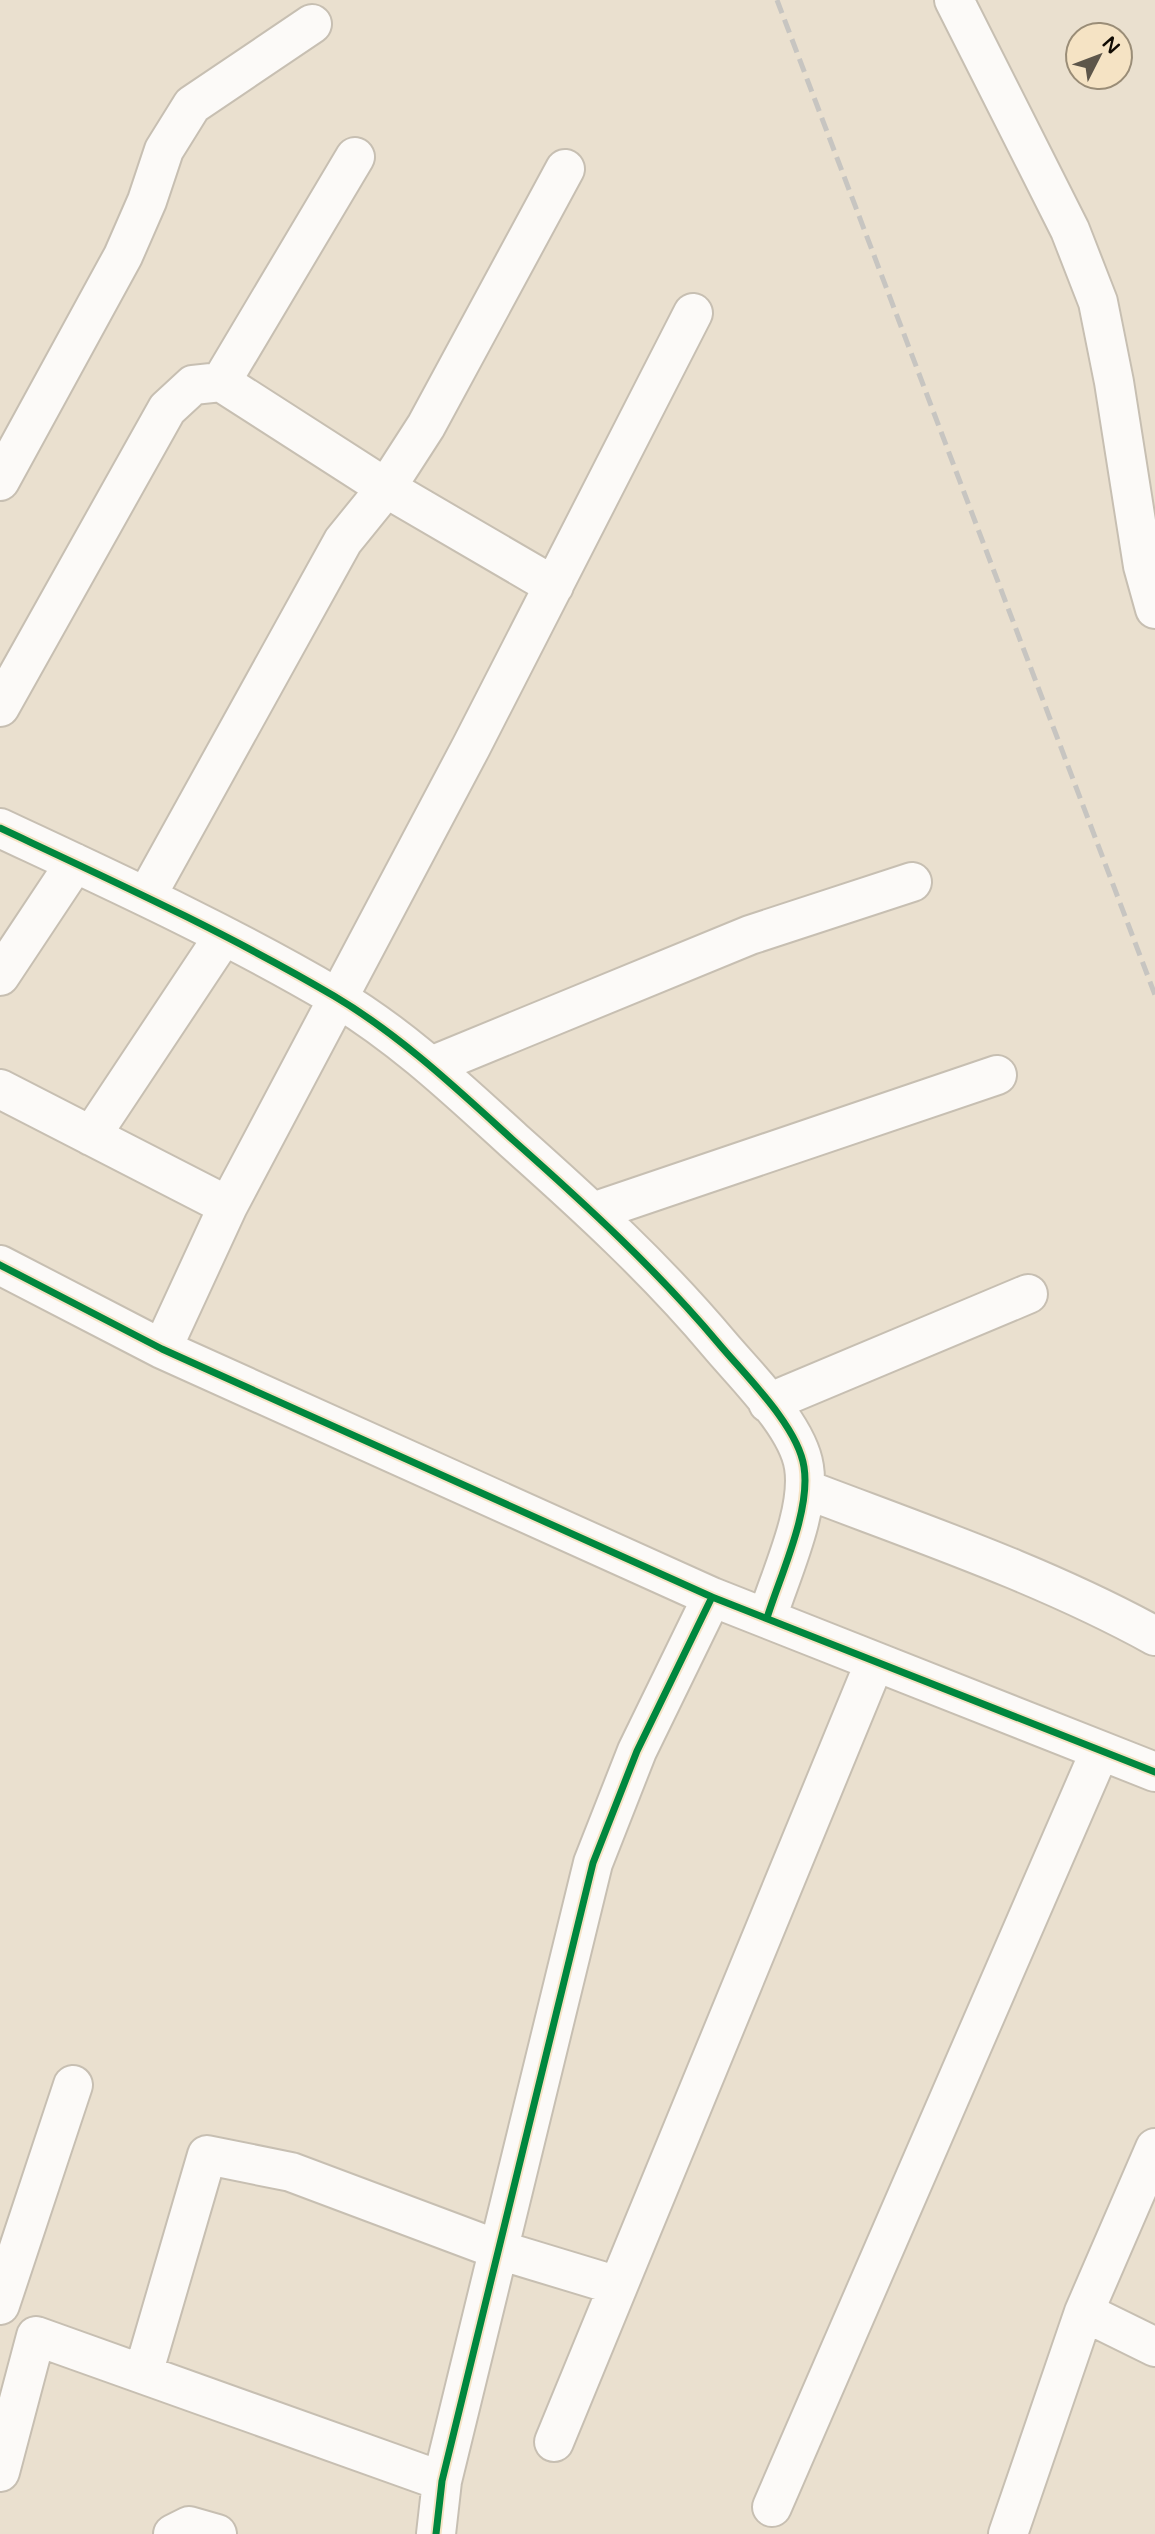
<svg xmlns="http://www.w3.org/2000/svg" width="1155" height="2534" viewBox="0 0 1155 2534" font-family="'Varela Round',sans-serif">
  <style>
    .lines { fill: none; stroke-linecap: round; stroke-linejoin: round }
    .minor-casing { stroke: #c7bfb2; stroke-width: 42 }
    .minor { stroke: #fcfaf8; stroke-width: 38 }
    .rail { stroke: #c7c5c1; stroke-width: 5; stroke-dasharray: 14 7; stroke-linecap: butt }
    .cycleway-casing { stroke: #f5e3c4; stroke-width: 11 }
    .cycleway { stroke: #00873e; stroke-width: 7 }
  </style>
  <rect width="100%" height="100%" fill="#eae0cf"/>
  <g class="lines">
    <defs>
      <path id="minor" d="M954,0L1070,230L1098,302L1114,382L1143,566L1155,609
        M221,382L355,157
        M0,481L123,256L147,201L164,150L192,105L312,24
        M0,707L167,409L193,385L221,382L386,488L554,586
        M0,828C113,881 227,933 334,996C400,1035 457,1089 513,1140C585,1204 657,1270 719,1344C745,1375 798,1426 804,1467C811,1511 780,1576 767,1618
        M147,895L343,541L386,488L426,426L565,169
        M0,976L75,863
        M431,1066L750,935L912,882
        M0,1089L228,1206
        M91,1136L223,937
        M593,1212L997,1075
        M0,1265L162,1349L712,1597L1155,1772
        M162,1349L228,1206L471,747L693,313
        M768,1403L1028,1294
        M805,1489C923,1534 1044,1575 1155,1636
        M0,2305L73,2085
        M1084,2312L1155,2347
        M143,2374L207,2155L291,2172L499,2250L618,2286
        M554,2442L874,1664
        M0,2472L36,2336L442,2481
        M772,2507L1100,1751
        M173,2534L189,2526L217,2534
        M436,2534L442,2481L593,1863L637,1751L712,1597
        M1008,2534L1084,2312L1155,2148"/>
    </defs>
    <use href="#minor" class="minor-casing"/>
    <use href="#minor" class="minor"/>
    <path class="rail" d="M777,0L1155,995"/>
    <defs>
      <path id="cycleway" d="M0,828C113,881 227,933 334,996C400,1035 457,1089 513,1140C585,1204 657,1270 719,1344C745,1375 798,1426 804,1467C811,1511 780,1576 767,1618
        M0,1265L162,1349L712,1597L1155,1772
        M436,2534L442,2481L593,1863L637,1751L712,1597"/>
    </defs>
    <use href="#cycleway" class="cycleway-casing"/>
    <use href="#cycleway" class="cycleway"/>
  </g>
  <g transform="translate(1099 56) rotate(48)"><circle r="33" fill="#f5e3c4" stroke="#9a8d77" stroke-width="2"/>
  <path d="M0-5L12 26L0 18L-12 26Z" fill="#5d564a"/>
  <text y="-10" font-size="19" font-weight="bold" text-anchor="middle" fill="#110b03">N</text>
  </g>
</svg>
